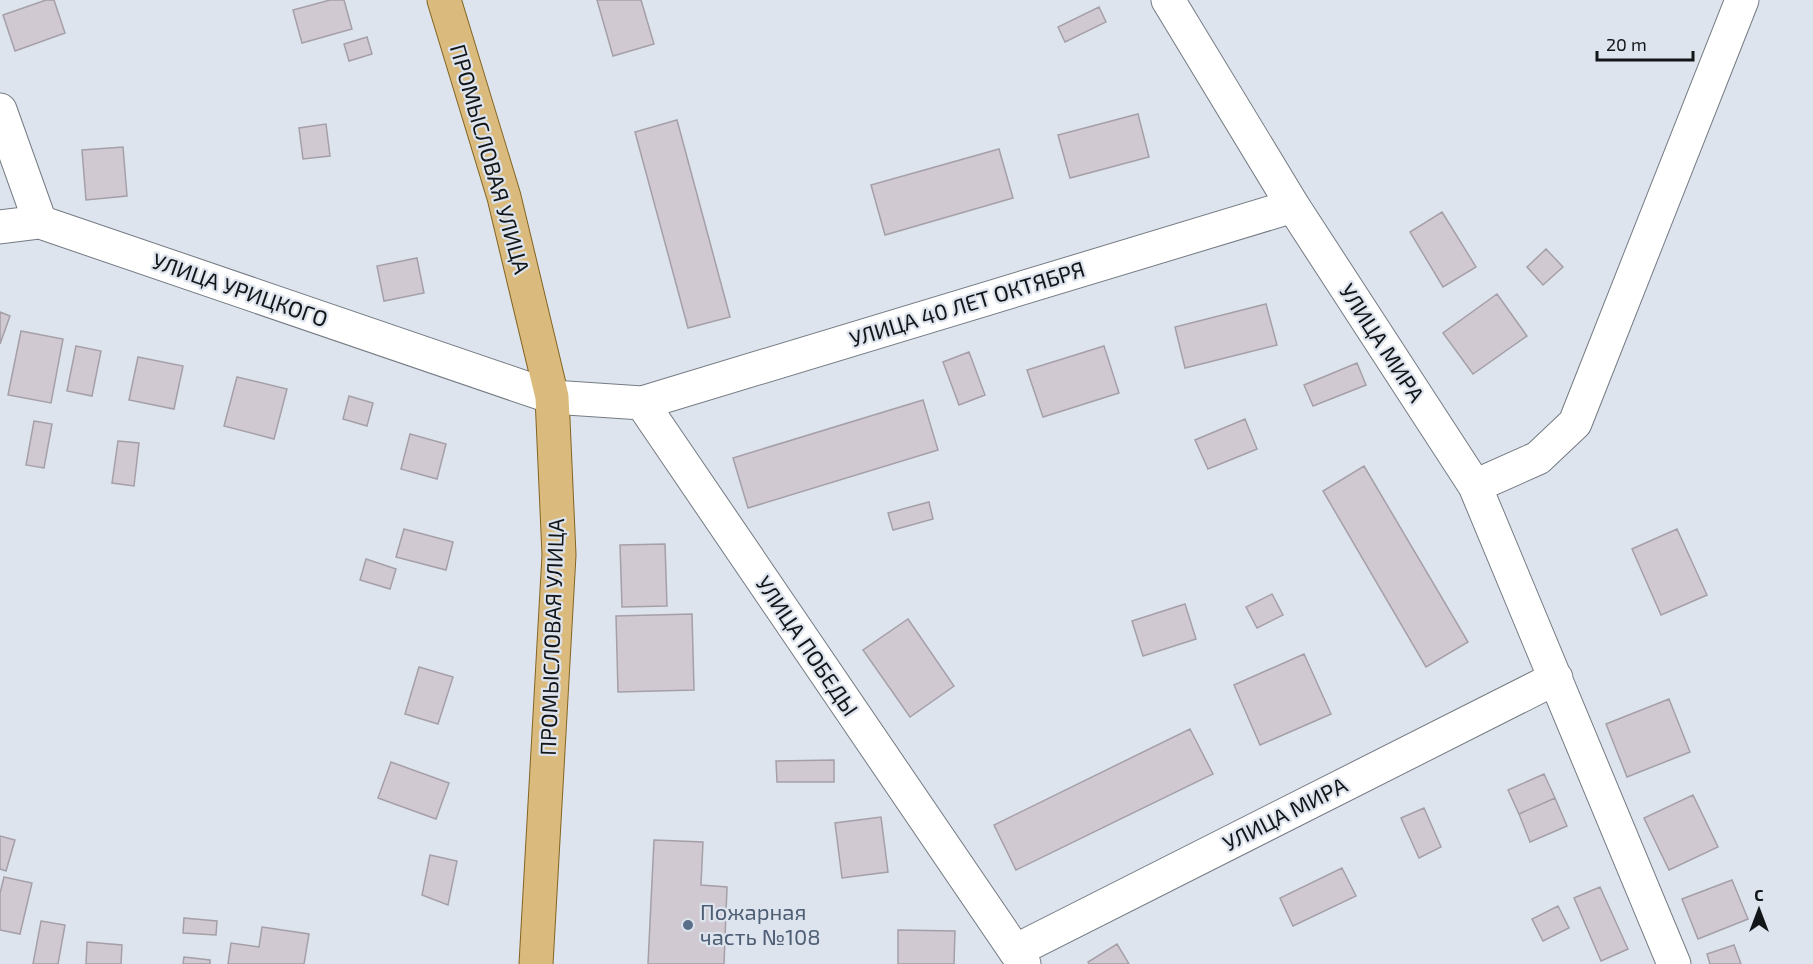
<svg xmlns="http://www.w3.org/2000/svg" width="1813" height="964" viewBox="0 0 1813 964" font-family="'Exo 2',sans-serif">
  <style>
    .building { fill: #d0c9d2; stroke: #a59fa8; stroke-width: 1.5 }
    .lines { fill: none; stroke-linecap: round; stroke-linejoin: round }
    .minor-casing { stroke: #757b83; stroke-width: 35 }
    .major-casing { stroke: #846422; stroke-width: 35 }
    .minor { stroke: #fff; stroke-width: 33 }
    .major { stroke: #dabb7d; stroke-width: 33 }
    .service-dot { fill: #5c6f8a; stroke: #dde4ed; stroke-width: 2 }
    .labels { text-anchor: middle; stroke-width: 4.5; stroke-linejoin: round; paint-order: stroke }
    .street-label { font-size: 22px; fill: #131619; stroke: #dde4ed }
    .service-label { font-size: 22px; fill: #4e5e75; stroke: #dde4ed; text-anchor: start }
  </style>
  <rect width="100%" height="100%" fill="#dde4ed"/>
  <path class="building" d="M46,0H54L65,33L15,51L3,15Z
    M330,0H344L352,29L302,43L293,10Z
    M597,0H641L654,44L613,56Z
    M1099,7L1106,22L1065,42L1058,27Z
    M367,37L372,54L349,61L344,44Z
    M1138,114L1149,157L1070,178L1058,135Z
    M677,120L730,317L688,328L635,132Z
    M326,124L330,156L303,159L299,128Z
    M123,147L127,196L86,200L82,150Z
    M999,149L1013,198L885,235L871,185Z
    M1442,212L1476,267L1443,287L1410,232Z
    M1546,249L1563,267L1543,285L1527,267Z
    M417,258L424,293L384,301L377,266Z
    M1497,294L1527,336L1473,374L1443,333Z
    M1266,304L1277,345L1185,368L1175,327Z
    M0,312L10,316L0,344Z
    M21,331L63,339L51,403L8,395Z
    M76,346L101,351L92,396L67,391Z
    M1104,346L1119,393L1043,417L1027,370Z
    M969,352L985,395L959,405L943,362Z
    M138,357L183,366L174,409L129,400Z
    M1357,363L1366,385L1313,406L1304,385Z
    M237,377L287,389L274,439L224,426Z
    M349,396L373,403L367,426L343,419Z
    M923,400L938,450L748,508L733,458Z
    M1245,419L1257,449L1208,469L1195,440Z
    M34,421L52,424L44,468L26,465Z
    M410,434L446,444L437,479L401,469Z
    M118,441L139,443L134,486L112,483Z
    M1364,466L1468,642L1426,667L1323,491Z
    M929,502L933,519L893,530L888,513Z
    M404,529L453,542L446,570L396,557Z
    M1677,529L1707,595L1661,615L1632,549Z
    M665,544L667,606L622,607L620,545Z
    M366,559L396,569L390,589L360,580Z
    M1272,594L1283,615L1257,628L1246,607Z
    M1185,604L1196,639L1143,656L1132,621Z
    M692,614L694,690L618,692L616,616Z
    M908,619L954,686L910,717L863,650Z
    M1304,654L1331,714L1260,745L1234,685Z
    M419,667L453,677L438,724L405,714Z
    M1669,699L1690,752L1627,777L1606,724Z
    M1190,729L1213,774L1016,870L994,825Z
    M834,760V782H777L776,761Z
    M391,762L449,783L436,819L378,798Z
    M1544,774L1555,798L1519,814L1508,790Z
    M1693,795L1718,847L1669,870L1644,818Z
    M1555,798L1567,826L1530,842L1519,814Z
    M1424,808L1441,847L1419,858L1401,818Z
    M881,817L888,872L842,878L835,823Z
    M0,836L15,840L6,871L0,869Z
    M654,840L703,842L701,885L727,887L724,964H648Z
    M430,855L457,861L448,905L422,895Z
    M1342,868L1356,896L1293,926L1280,898Z
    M4,877L32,883L20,934L0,930V893Z
    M1732,880L1748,919L1698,939L1682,899Z
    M1600,887L1628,949L1601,961L1574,898Z
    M1558,906L1569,928L1543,941L1532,919Z
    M184,918L217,921L216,935L183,933Z
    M41,921L65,925L58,964H33Z
    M262,927L309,934L304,964H228L231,943L259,947Z
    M898,930L955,931L954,964H898Z
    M87,942L122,945L121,964H86Z
    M1117,944L1129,964H1089L1088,962Z
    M1734,945L1741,964H1710L1707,954Z
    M184,957L210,960V964H183Z"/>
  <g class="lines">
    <defs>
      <path id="minor" d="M1168,0L1293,206L1475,486L1674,964
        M0,110L40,222L552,397L642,403L1024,964
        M0,227L40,222
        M642,403L1293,206
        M1475,486L1538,458L1575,423L1742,0
        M1015,951L1556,678"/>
      <path id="major" d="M444,0L504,197L552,397L559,555L536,964"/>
    </defs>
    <use href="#minor" class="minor-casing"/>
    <use href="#major" class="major-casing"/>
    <use href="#minor" class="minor"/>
    <use href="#major" class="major"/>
  </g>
  <circle class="service-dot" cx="688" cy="925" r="6"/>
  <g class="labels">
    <g class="street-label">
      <text transform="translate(490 159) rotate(74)" y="8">ПРОМЫСЛОВАЯ УЛИЦА</text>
      <text transform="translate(240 290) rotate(19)" y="8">УЛИЦА УРИЦКОГО</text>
      <text transform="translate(967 304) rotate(-17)" y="8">УЛИЦА 40 ЛЕТ ОКТЯБРЯ</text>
      <text transform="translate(1382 343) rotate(57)" y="8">УЛИЦА МИРА</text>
      <text transform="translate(552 637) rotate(-88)" y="8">ПРОМЫСЛОВАЯ УЛИЦА</text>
      <text transform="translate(807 646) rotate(56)" y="8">УЛИЦА ПОБЕДЫ</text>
      <text transform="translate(1285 814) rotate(-27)" y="8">УЛИЦА МИРА</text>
    </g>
    <g class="service-label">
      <text x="700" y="920">Пожарная<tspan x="700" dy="25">часть №108</tspan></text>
    </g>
  </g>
  <g transform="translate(1759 910)" stroke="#dde4ed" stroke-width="4.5" paint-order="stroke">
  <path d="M0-4.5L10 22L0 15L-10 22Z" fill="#131619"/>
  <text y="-9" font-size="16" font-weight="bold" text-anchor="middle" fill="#131619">С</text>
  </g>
  <path d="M1597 51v9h96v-9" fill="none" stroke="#131619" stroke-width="3"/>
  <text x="1606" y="51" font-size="18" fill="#131619" stroke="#dde4ed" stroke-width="4.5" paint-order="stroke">20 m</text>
</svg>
